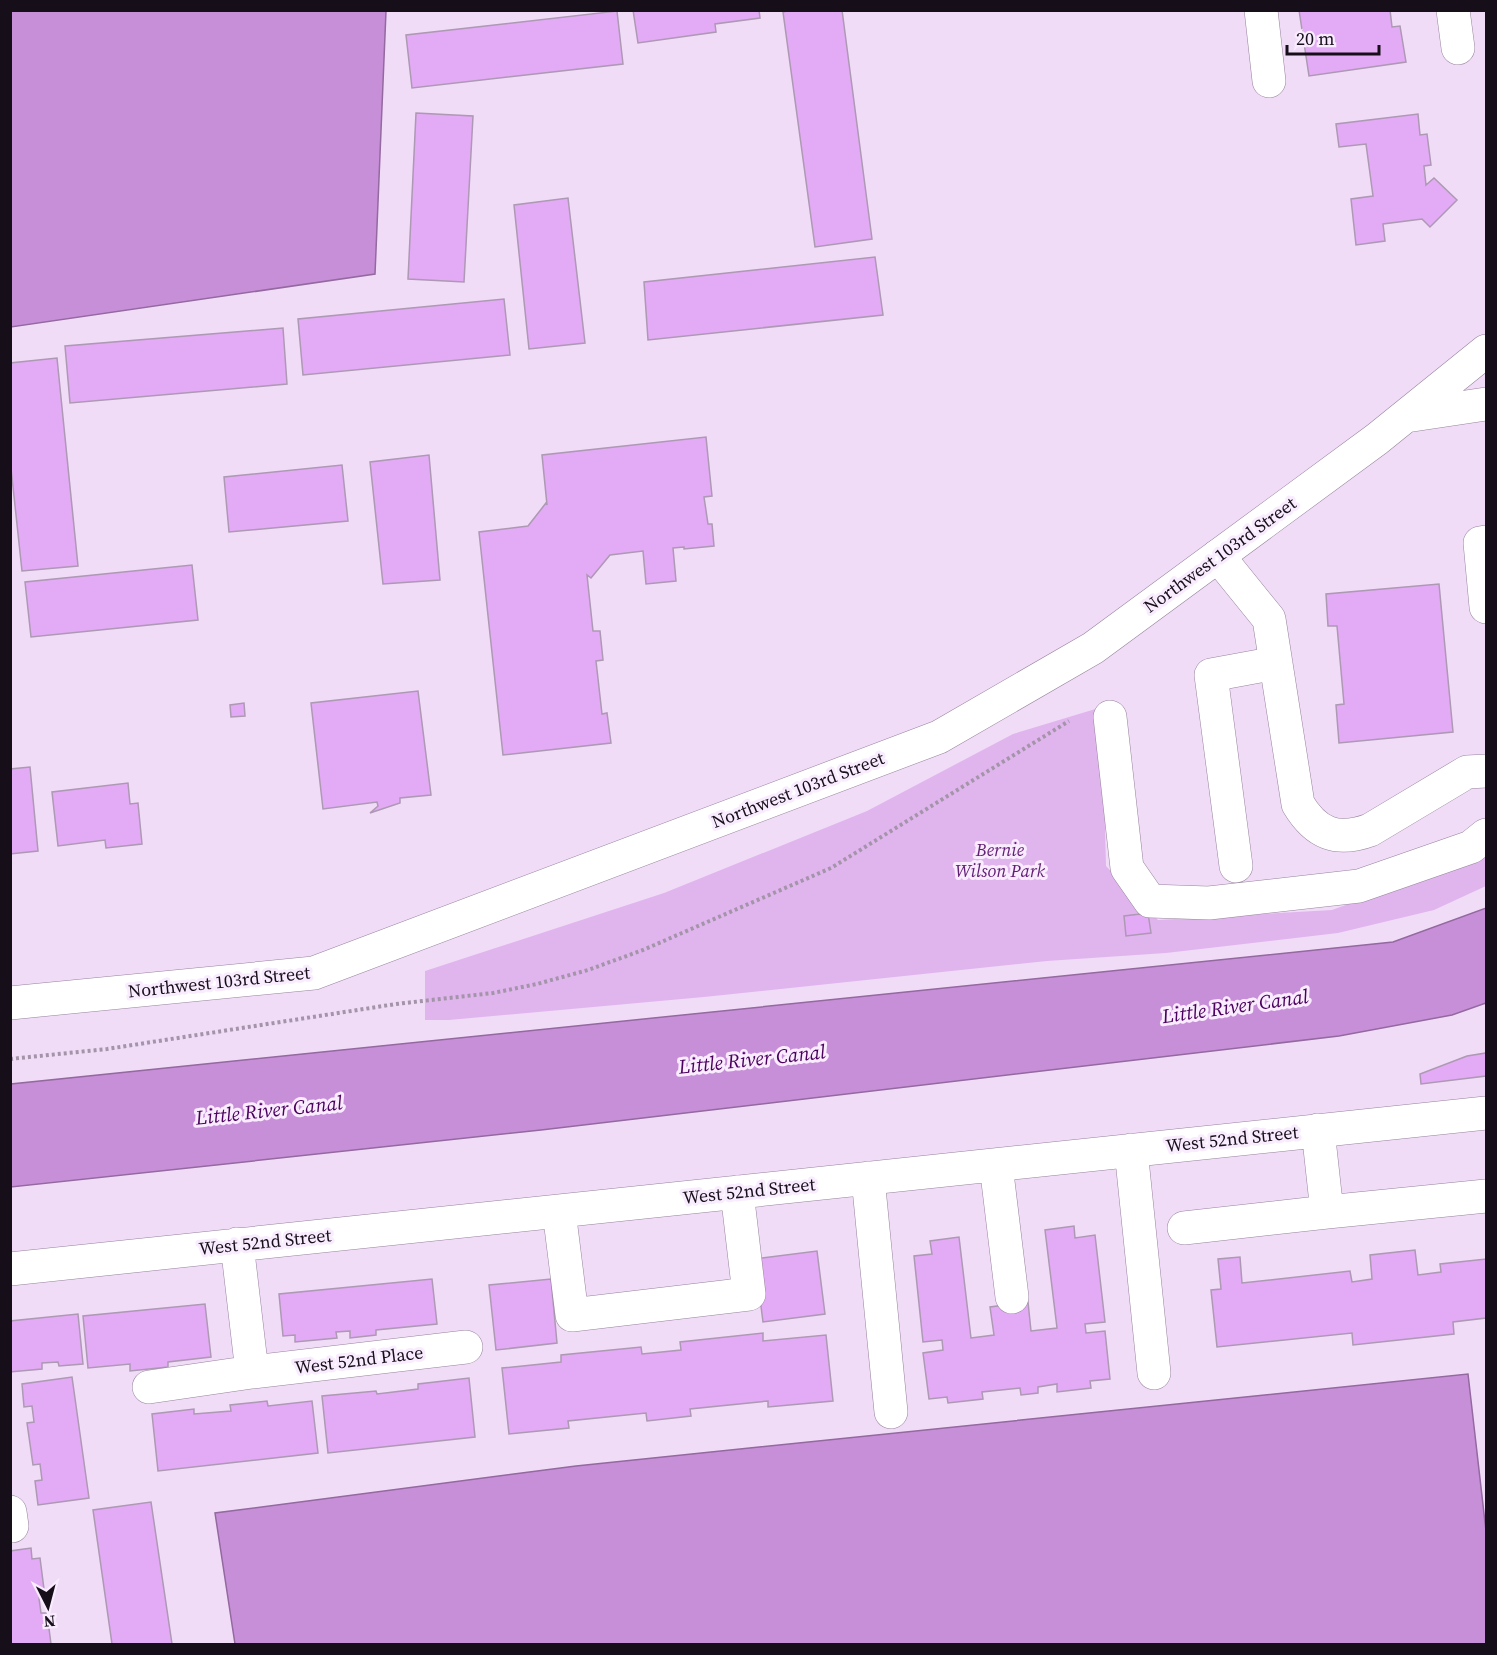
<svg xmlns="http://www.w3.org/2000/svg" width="1497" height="1655" viewBox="0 0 1497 1655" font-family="'Source Serif 4',serif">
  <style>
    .green { fill: #e0b5ee }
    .water { fill: #c88fd9; stroke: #93699f; stroke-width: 1.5 }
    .building { fill: #e3aaf5; stroke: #ad99b3; stroke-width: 1.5 }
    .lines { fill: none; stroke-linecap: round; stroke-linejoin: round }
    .minor-casing { stroke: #97839d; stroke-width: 34 }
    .major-casing { stroke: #97839d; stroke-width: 34 }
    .path { stroke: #a494a9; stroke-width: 4; stroke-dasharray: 3 3; stroke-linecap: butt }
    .minor { stroke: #fff; stroke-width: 33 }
    .major { stroke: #fff; stroke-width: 33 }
    .labels { text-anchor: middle; stroke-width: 6; stroke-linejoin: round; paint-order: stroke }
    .street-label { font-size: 18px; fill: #160f19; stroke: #f9ecfe }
    .park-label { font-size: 18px; font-style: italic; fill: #621e75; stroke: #f9ecfe }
    .water-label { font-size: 20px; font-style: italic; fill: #4b005d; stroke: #f9ecfe }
  </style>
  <rect width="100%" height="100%" fill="#f1dcf8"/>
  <path class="green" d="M1102,707L1106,866L1158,920L1332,910L1486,853V886L1434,910L1338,933L1166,953L1047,961L704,997L449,1020H425V971L664,893L867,811L1013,734Z"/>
  <path class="water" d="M10,11H386L375,274L11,327Z
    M1486,908V1003L1452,1015L1339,1036L541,1130L11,1187V1084L1393,942Z
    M1468,1374L1486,1531V1644H235L215,1513L576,1466Z"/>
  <path class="building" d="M633,10H759L760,18L715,24L716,32L638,43Z
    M791,10H842L872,239L815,247L783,12Z
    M1299,10H1390L1392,27L1400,26L1406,62L1309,76Z
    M617,11L623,64L412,88L406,35Z
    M416,113L473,116L464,282L408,279Z
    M1418,114L1420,135L1427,134L1431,165L1424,166L1426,185L1434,178L1457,200L1430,227L1422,219L1383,224L1385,241L1356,245L1351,199L1373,196L1366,144L1339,147L1336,124Z
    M568,198L585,343L529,349L514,205Z
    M875,257L883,315L648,340L644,282Z
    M504,299L510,355L303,375L298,319Z
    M283,328L287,384L70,403L65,346Z
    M57,358L78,566L22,571L10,459V363Z
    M706,437L712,496L704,497L708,524H712L714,546L684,549V547L673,548L676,581L646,584L643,551L610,555L591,578L587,575L593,631H600L603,660L596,661L602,714L607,713L611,743L503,755L479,532L528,526L546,503L547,505L542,455Z
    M429,455L440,580L383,584L370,462Z
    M342,465L348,521L229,532L224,477Z
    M192,565L198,620L31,637L25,582Z
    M1439,584L1453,732L1339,743L1336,705L1344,704L1337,626H1328L1326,594Z
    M418,691L431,795L400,798V803L370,813L378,806L377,802L323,809L311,703Z
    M244,703L245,716L231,717L230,705Z
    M30,767L38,851L10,854V769Z
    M128,783L130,804L138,803L142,844L106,848L105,840L58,846L52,792Z
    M1148,913L1151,933L1126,936L1124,916Z
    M1486,1053V1076L1421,1084L1420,1074L1467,1056Z
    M1074,1226L1075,1238L1095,1235L1105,1322L1085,1324L1086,1333L1105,1331L1110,1379L1090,1381L1091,1388L1057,1392V1384L1038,1387V1393L1021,1395L1020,1388L982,1392L983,1399L948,1403L947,1397L929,1399L923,1353L943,1350L942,1340L923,1342L914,1256L932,1254L930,1241L959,1237L971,1338L994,1335L990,1307L1028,1302L1031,1331L1057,1328L1045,1230Z
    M1415,1250L1418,1275L1441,1272L1440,1264L1486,1259V1318L1453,1322L1454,1334L1353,1345L1352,1333L1217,1347L1211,1290L1221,1289L1218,1259L1240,1257L1242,1283L1350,1271L1352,1282L1372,1279L1370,1255Z
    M817,1251L825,1314L763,1322L755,1259Z
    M432,1279L437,1324L376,1330V1335L350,1338V1331L336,1332L337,1338L295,1342V1335L283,1336L279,1294Z
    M551,1279L557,1343L496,1350L489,1285Z
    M205,1304L211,1357L168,1362V1367L130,1371V1364L88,1368L83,1316Z
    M78,1314L83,1364L59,1366L58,1362L42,1363V1369L10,1372V1321Z
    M763,1333V1341L826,1335L833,1401L768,1407V1401L690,1409L691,1416L647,1421L646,1413L568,1421L569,1428L509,1434L502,1368L561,1362V1355L641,1347L642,1354L681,1350L680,1342Z
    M72,1377L89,1498L38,1505L35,1481L42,1480L40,1464L33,1465L27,1423L34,1422L32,1406L24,1407L22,1384Z
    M469,1378L475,1437L328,1453L322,1396L376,1391L377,1394L418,1389V1384Z
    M267,1401L268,1406L312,1401L318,1453L158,1471L152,1414L194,1409V1414L231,1411L230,1405Z
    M151,1502L172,1644H112L93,1510Z
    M31,1548L32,1559L40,1558L45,1597L39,1598L41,1613H47L51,1644H10V1551Z"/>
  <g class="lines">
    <defs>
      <path id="minor" d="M1261,10L1269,81
        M1453,10L1458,48
        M1486,542L1480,543L1486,607
        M1218,556L1269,619L1298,804C1316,834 1337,842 1370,830L1467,772L1486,771
        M1110,717L1127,868L1150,901L1209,903L1359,886L1471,847L1486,835
        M1236,866L1211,675L1276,663
        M1131,1150L1154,1373
        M996,1165L1012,1297
        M868,1178L891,1412
        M559,1211L572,1315L749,1294L737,1192
        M1327,1212L1486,1196
        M1184,1228L1327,1212L1318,1130
        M10,1269L1486,1113
        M252,1372L466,1347
        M149,1387L252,1372L237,1244
        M10,1512L12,1526"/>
      <path id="major" d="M1406,416L1486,404
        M10,1003L314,973L939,737L1093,648L1377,439L1486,351"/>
    </defs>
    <use href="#minor" class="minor-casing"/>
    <use href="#major" class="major-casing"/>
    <path class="path" d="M10,1059L107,1049L396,1004L493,993L537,984L588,970L643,950L831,868L1069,721"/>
    <use href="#minor" class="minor"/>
    <use href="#major" class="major"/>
  </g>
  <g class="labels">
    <g class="street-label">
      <text transform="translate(1220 555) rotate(-36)" y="6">Northwest 103rd Street</text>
      <text transform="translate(798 790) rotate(-21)" y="6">Northwest 103rd Street</text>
      <text transform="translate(219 982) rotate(-6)" y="6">Northwest 103rd Street</text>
      <text transform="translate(1232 1139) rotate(-6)" y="6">West 52nd Street</text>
      <text transform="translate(749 1191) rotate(-6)" y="6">West 52nd Street</text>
      <text transform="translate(265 1242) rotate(-6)" y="6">West 52nd Street</text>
      <text transform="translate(359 1360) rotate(-7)" y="6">West 52nd Place</text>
    </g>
    <g class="park-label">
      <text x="1000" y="856">Bernie<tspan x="1000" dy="21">Wilson Park</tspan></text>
    </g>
    <g class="water-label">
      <text transform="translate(1235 1006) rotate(-8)" y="7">Little River Canal</text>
      <text transform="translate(752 1059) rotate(-6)" y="7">Little River Canal</text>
      <text transform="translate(269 1110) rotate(-6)" y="7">Little River Canal</text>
    </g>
  </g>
  <rect width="1497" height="1655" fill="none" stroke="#160f19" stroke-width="24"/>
  <g transform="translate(48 1607) rotate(174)" stroke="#f9ecfe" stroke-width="4.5" paint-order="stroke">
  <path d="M0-4.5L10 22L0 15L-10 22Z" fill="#160f19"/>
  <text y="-9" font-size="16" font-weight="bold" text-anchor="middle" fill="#160f19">N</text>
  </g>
  <path d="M1287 45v9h92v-9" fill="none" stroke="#160f19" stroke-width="3"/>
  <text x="1296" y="45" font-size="18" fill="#160f19" stroke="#f9ecfe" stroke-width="4.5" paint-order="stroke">20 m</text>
</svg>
